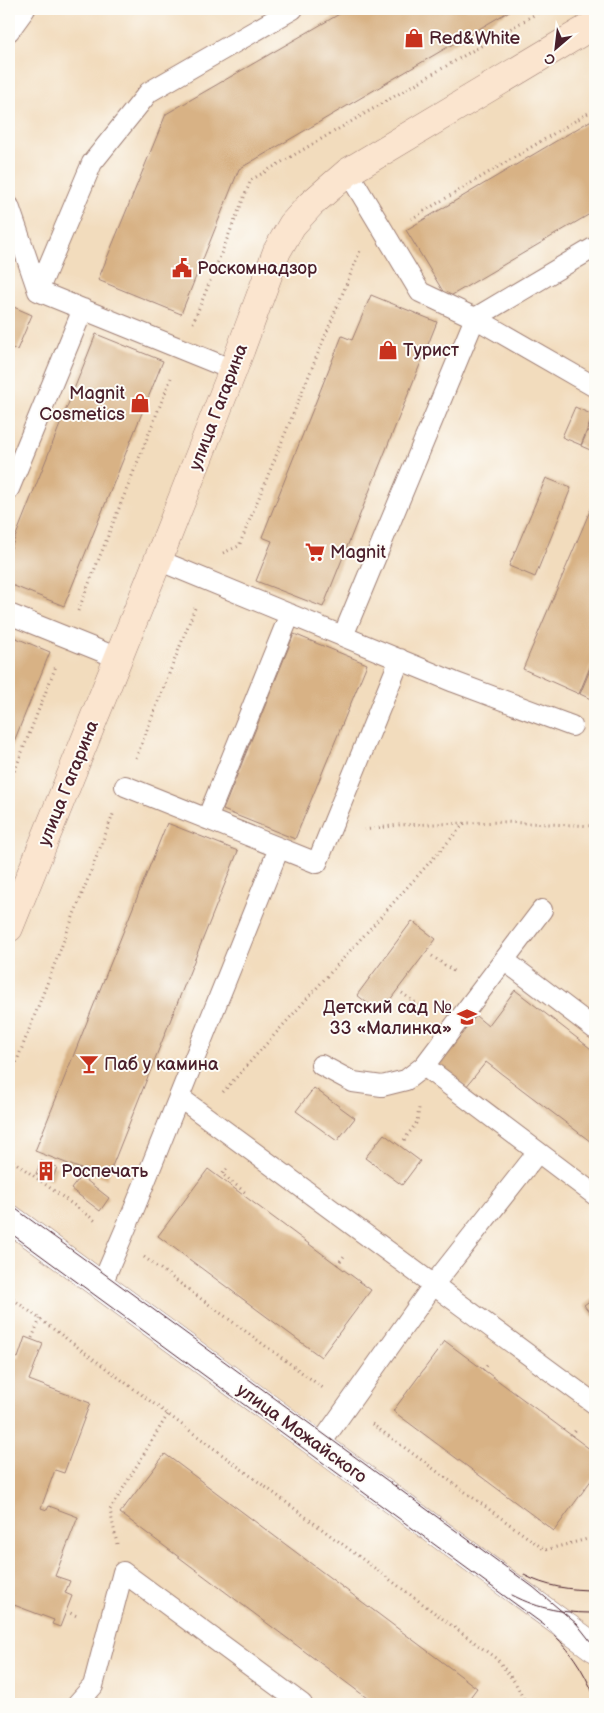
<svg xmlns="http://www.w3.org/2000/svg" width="604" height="1713" viewBox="0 0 604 1713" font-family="'Balsamiq Sans',sans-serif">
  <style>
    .building { fill: #d8b285 }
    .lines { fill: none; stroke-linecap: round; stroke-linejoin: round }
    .service-casing { stroke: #9e7e74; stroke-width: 22 }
    .tertiary-casing { stroke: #9e7e74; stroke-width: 29 }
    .secondary-casing { stroke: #9e7e74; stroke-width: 29 }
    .path { stroke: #9e7e74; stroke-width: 3; stroke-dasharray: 1 4; stroke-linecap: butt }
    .service { stroke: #fff; stroke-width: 20 }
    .tertiary { stroke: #fff; stroke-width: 28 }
    .secondary { stroke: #fbe5cf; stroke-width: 28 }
    .tram { stroke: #4a1f2b; stroke-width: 1 }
    .labels { text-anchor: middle; stroke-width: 4; stroke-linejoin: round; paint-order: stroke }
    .poi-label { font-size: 18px; fill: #4a1f2b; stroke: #fdfcf7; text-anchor: start }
    .street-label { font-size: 18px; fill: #4a1f2b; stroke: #fdfcf7 }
  </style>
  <rect width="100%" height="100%" fill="#fdfcf7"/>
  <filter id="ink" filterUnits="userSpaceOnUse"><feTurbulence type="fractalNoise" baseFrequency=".02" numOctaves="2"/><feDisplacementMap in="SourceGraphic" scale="10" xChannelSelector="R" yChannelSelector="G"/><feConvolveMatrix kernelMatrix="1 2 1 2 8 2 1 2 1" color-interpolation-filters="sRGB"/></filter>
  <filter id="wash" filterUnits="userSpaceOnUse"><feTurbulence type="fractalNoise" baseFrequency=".0096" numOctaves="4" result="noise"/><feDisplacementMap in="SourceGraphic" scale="20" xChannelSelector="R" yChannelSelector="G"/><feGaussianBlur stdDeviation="1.12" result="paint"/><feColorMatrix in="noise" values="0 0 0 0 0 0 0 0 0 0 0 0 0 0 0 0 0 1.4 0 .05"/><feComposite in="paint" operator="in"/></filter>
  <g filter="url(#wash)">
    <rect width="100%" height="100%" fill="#f2dcbd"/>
    <g id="blocks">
      <path class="building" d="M348,9H513L239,169L181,314L98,280L166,114Z
        M595,118V211L447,298L406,230Z
        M371,295L437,322L323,607L256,581L272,541L262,537L342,336L352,340Z
        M9,305L32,315L17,350L9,347Z
        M96,334L163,361L64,606L9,584V553Z
        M575,407L593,415L581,445L562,437Z
        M595,414V452L581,446Z
        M546,478L571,488L535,577L509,566Z
        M595,499V655L579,694L523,669Z
        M294,634L367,664L295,839L223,810Z
        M9,635L50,652L9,754Z
        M595,658V701L580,694Z
        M167,823L238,851L107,1179L35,1151Z
        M412,921L436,939L380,1013L357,995Z
        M515,990L595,1052V1145L486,1062L466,1087L438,1064L476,1016L488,1026Z
        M314,1088L355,1118L337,1141L296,1111Z
        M384,1134L420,1161L402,1185L365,1158Z
        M41,1161L57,1167L52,1181L36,1174Z
        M208,1169L371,1290L321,1357L158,1236Z
        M81,1176L109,1198L100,1211L71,1189Z
        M595,1297V1320L584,1305Z
        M25,1337L43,1344L29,1380L90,1403L64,1473L55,1470L41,1508L47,1510L49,1506L78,1517L55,1576L70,1581L65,1593L72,1596L60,1627L52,1624L54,1620L14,1605L9,1618V1354L18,1358Z
        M445,1341L595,1453V1475L554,1531L393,1411Z
        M165,1454L477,1688L465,1704H375L120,1513Z"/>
    </g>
  </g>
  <g filter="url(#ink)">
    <use href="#blocks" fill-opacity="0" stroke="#9e7e74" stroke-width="1"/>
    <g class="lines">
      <defs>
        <path id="service" d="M9,31L25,9
          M348,172L420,292L475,318L595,387
          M9,206L38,291
          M233,370L38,291L92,163L149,92L293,9
          M9,489L83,309
          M158,560L454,682L572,726
          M9,614L118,658
          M343,636L475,318L595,247
          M125,786L317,863L400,659
          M207,819L290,614
          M504,960L542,910
          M595,1029L504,960L424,1066L595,1195
          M321,1065L353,1082L382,1086L406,1080L424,1066
          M179,1097L595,1404
          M101,1286L134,1209L279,848
          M319,1446L434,1284L538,1152
          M77,1704L93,1686L123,1572L302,1704"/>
        <path id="tertiary" d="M9,1218L595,1648"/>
        <path id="secondary" d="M9,928L158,560L233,370L277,251L292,225L311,204L348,172L595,24"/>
      </defs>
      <use href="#service" class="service-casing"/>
      <use href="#tertiary" class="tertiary-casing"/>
      <use href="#secondary" class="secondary-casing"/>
      <path class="path" d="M411,219L595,109
        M193,323L251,180L544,9
        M223,553L239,546L360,251
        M78,611L171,378
        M136,758L195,608
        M9,785L56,666
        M364,830L399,825L504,822L595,826
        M432,956L456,973
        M402,993L427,1011
        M9,1081L114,812
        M223,1092L465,823
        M404,1140L417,1122L419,1108
        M9,1158L97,1222
        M227,1169L222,1174L246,1193
        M144,1257L323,1388
        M337,1265L344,1256
        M9,1296L498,1660L516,1684L526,1704
        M32,1338L40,1319
        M483,1370L489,1363
        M372,1424L545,1550L595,1537
        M572,1436L577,1428
        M117,1544L110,1510L168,1414
        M66,1611L79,1617"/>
      <use href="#service" class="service"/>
      <use href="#tertiary" class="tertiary"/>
      <use href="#secondary" class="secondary"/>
      <path class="tram" d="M9,1204L533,1587L577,1624L595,1647
        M9,1232L544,1625C568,1647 583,1667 595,1698
        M524,1575C546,1587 571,1590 595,1590
        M512,1595C541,1610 564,1613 595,1613"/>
    </g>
  </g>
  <defs>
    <symbol id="shop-bare" viewBox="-9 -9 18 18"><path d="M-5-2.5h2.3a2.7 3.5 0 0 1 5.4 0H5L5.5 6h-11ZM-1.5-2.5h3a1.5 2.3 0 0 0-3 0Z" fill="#c8321e" stroke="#fdfcf7" stroke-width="2.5" paint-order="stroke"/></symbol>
    <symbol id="civic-bare" viewBox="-9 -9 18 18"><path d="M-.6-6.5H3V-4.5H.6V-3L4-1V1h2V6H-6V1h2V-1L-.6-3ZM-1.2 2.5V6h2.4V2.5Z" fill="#c8321e" stroke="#fdfcf7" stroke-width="2.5" paint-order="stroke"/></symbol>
    <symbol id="supermarket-bare" viewBox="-9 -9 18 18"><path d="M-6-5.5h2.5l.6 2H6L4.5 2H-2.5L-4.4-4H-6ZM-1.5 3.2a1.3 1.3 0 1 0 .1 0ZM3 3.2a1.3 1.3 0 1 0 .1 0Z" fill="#c8321e" stroke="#fdfcf7" stroke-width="2.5" paint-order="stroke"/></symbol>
    <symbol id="school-bare" viewBox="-9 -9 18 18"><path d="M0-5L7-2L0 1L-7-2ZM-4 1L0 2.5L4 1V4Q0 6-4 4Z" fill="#c8321e" stroke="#fdfcf7" stroke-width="2.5" paint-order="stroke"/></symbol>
    <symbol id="bar-bare" viewBox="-9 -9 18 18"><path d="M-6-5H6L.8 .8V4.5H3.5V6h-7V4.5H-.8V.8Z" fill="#c8321e" stroke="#fdfcf7" stroke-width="2.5" paint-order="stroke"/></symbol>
    <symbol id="building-bare" viewBox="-9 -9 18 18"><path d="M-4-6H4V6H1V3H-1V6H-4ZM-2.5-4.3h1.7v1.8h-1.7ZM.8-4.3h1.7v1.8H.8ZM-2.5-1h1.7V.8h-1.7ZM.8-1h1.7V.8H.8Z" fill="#c8321e" stroke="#fdfcf7" stroke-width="2.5" paint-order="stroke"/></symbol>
  </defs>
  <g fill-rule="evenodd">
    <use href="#shop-bare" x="400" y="24" width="28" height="28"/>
    <use href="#civic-bare" x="168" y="254" width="28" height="28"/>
    <use href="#shop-bare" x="374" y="336" width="28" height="28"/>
    <use href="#shop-bare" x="126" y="389" width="28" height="28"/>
    <use href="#supermarket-bare" x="301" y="538" width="28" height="28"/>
    <use href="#school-bare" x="453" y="1003" width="28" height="28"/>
    <use href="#bar-bare" x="75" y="1050" width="28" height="28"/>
    <use href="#building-bare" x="32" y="1157" width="28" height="28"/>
  </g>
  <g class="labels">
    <g class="poi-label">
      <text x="429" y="44">Red&amp;White</text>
      <text x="197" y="274">Роскомнадзор</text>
      <text x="403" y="356">Турист</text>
      <text x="125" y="399" text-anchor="end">Magnit<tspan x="125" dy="21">Cosmetics</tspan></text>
      <text x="330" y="558">Magnit</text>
      <text x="452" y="1013" text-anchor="end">Детский сад №<tspan x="452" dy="21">33 «Малинка»</tspan></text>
      <text x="104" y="1070">Паб у камина</text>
      <text x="61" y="1177">Роспечать</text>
    </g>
    <g class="street-label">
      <text transform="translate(218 407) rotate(-69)" y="6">улица Гагарина</text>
      <text transform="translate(68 783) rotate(-68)" y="6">улица Гагарина</text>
      <text transform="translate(302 1433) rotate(36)" y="6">улица Можайского</text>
    </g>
  </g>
  <rect width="604" height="1713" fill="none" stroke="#fdfcf7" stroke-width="30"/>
  <g transform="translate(556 48) rotate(208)" stroke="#fdfcf7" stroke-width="4" paint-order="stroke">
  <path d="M0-4L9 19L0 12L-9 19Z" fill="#4a1f2b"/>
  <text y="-8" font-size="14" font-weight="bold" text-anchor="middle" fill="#4a1f2b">С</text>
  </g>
</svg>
